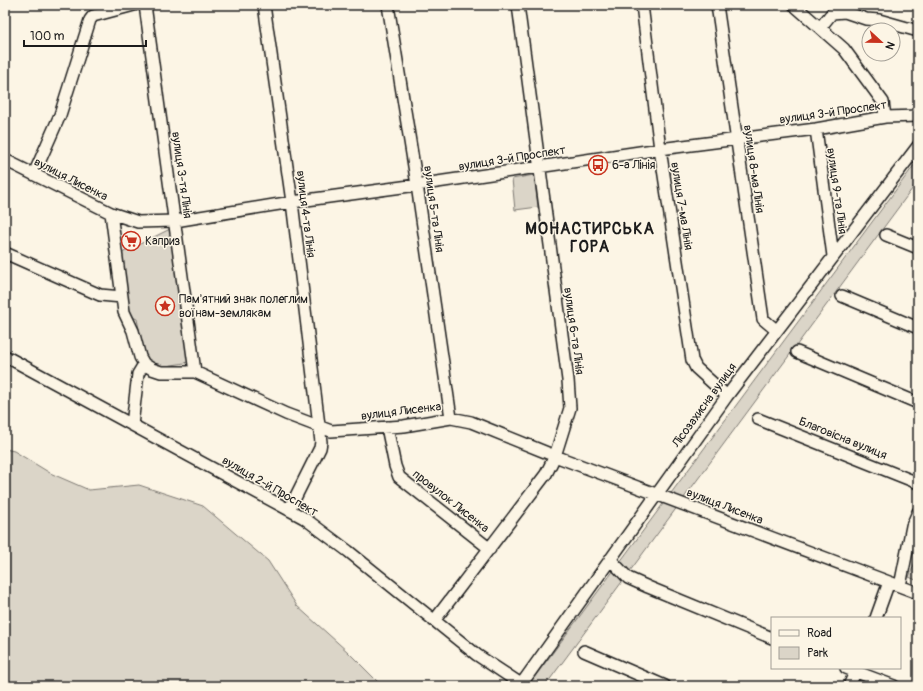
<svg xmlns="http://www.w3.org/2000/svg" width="923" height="691" viewBox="0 0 923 691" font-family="Pangolin,sans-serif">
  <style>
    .green { fill: #dbd5c8; stroke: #7c7872 }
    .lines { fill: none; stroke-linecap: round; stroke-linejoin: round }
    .minor-casing { stroke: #1c1c1c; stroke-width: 14 }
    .minor { stroke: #fcf5e5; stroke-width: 11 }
    .labels { text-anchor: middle; stroke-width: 3; stroke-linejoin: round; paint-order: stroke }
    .street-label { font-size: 12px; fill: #1c1c1c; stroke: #fcf5e5 }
    .poi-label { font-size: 12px; fill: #1c1c1c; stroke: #fcf5e5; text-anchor: start }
    .district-label { font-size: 16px; font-weight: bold; letter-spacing: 1px; fill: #1c1c1c; stroke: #fcf5e5 }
  </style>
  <rect width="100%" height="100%" fill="#fcf5e5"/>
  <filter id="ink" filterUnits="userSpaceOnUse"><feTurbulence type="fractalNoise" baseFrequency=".025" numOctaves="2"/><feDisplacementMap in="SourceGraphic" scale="8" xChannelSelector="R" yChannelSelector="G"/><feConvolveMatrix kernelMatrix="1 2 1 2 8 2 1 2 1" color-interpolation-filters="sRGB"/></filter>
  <g filter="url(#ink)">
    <path class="green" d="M918,160V181L545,686H528Z
      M534,175L538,207L515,210L512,179Z
      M172,228L191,362L159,367L145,359L137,319L130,316L120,254Z
      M5,449L14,451L50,473L89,490L139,485L203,506L268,561L297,606L348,652L382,686H5Z
      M918,555V581L909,577Z"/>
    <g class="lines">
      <defs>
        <path id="minor" d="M145,5L195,372
          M264,5L292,202L321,442L320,448L289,510
          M388,5L417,185L451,418
          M642,5L660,149L692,360L696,368L727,396
          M717,5L763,319L776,330
          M794,5L844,49L883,102L885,117
          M820,28L832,13L845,12L866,19L879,20L918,31
          M816,129L833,256
          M5,160L111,213L138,222L175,221L292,202L417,185L660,149L816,129L885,117L918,116
          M34,174L60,115L90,20L93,16L134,5
          M111,213L124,312L133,331L140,357L144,364L152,369L161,372H195L286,414L331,431L404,426L451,418L471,422L555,456L918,593
          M886,235L918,248
          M5,253L100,295L122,297
          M842,296L918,328
          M797,352L918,403
          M5,356L304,518L348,551L477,655L521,684
          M758,419L918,483
          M132,425L138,374L144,364
          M387,427L395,466L399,477L490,549
          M610,559L628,578L648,587L772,638
          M900,586L912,526L918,512
          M876,618L889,582
          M434,621L546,474L555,456L570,408L568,380L518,5
          M584,651L665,686
          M846,668L894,686
          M520,686L727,396L918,146
          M849,686L857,668"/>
      </defs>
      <use href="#minor" class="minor-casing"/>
      <use href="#minor" class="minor"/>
    </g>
  </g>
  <defs>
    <symbol id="bus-ring" viewBox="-11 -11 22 22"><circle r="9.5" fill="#fcf5e5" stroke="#c8321e" stroke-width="1.5"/><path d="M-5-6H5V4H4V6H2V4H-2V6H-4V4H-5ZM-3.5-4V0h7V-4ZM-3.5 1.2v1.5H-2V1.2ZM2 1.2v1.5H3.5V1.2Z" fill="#c8321e"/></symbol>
    <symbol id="supermarket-ring" viewBox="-11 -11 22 22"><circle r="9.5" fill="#fcf5e5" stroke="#c8321e" stroke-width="1.5"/><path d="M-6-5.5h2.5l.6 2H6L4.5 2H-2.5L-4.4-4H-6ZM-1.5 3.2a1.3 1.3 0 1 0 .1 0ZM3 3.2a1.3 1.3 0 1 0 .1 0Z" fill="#c8321e"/></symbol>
    <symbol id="sight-ring" viewBox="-11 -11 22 22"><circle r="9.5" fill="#fcf5e5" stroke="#c8321e" stroke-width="1.5"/><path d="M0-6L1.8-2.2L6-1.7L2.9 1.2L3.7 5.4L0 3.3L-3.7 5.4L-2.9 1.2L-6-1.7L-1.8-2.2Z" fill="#c8321e"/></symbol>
  </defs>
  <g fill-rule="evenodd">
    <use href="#bus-ring" x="587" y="154" width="22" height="22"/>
    <use href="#supermarket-ring" x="120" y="230" width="22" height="22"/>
    <use href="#sight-ring" x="154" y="295" width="22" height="22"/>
  </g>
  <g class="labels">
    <g class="street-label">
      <text transform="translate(833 112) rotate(-8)" y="4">вулиця 3-й Проспект</text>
      <text transform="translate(512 158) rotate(-9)" y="4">вулиця 3-й Проспект</text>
      <text transform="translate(754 169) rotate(82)" y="4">вулиця 8-ма Лінія</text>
      <text transform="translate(182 175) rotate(82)" y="4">вулиця 3-тя Лінія</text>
      <text transform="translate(71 179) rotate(27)" y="4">вулиця Лисенка</text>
      <text transform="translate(837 191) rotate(82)" y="4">вулиця 9-та Лінія</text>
      <text transform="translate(682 206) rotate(81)" y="4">вулиця 7-ма Лінія</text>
      <text transform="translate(434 209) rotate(82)" y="4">вулиця 5-та Лінія</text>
      <text transform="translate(306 214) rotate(83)" y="4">вулиця 4-та Лінія</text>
      <text transform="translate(574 331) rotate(82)" y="4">вулиця 6-та Лінія</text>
      <text transform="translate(704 405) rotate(-54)" y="4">Лісозахисна вулиця</text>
      <text transform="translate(401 411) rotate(-7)" y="4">вулиця Лисенка</text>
      <text transform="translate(843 438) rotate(22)" y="4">Благовісна вулиця</text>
      <text transform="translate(270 486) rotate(30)" y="4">вулиця 2-й Проспект</text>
      <text transform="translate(451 501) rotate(38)" y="4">провулок Лисенка</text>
      <text transform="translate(725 506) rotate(21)" y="4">вулиця Лисенка</text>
    </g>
    <g class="poi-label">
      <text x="612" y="169">6-а Лінія</text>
      <text x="145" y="245">Каприз</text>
      <text x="179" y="303">Пам'ятний знак полеглим<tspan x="179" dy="14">воїнам-землякам</tspan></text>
    </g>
    <g class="district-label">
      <text x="590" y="234">МОНАСТИРСЬКА<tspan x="590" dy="18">ГОРА</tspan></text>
    </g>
  </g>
  <rect width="923" height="691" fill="none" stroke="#fcf5e5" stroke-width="20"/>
  <rect x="10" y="10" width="903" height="671" fill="none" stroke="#1c1c1c" stroke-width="1.5" filter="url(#ink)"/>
  <rect x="771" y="617" width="130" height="52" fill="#fcf5e5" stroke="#a29e95"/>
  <rect x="779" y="630" width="20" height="6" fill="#fcf5e5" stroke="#a29e95"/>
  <text x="807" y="637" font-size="12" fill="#1c1c1c">Road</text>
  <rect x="779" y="647" width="20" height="12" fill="#dbd5c8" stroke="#a29e95"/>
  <text x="807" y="657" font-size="12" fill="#1c1c1c">Park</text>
  <g transform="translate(881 42) rotate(112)"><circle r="19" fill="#fcf5e5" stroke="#a29e95"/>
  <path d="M0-3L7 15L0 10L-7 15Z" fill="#c8321e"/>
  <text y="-6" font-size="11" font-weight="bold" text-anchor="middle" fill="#1c1c1c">N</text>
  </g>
  <path d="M24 40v6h122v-6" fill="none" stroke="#1c1c1c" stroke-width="2"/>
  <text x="30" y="40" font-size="12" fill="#1c1c1c" stroke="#fcf5e5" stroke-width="3" paint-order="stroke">100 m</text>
</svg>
